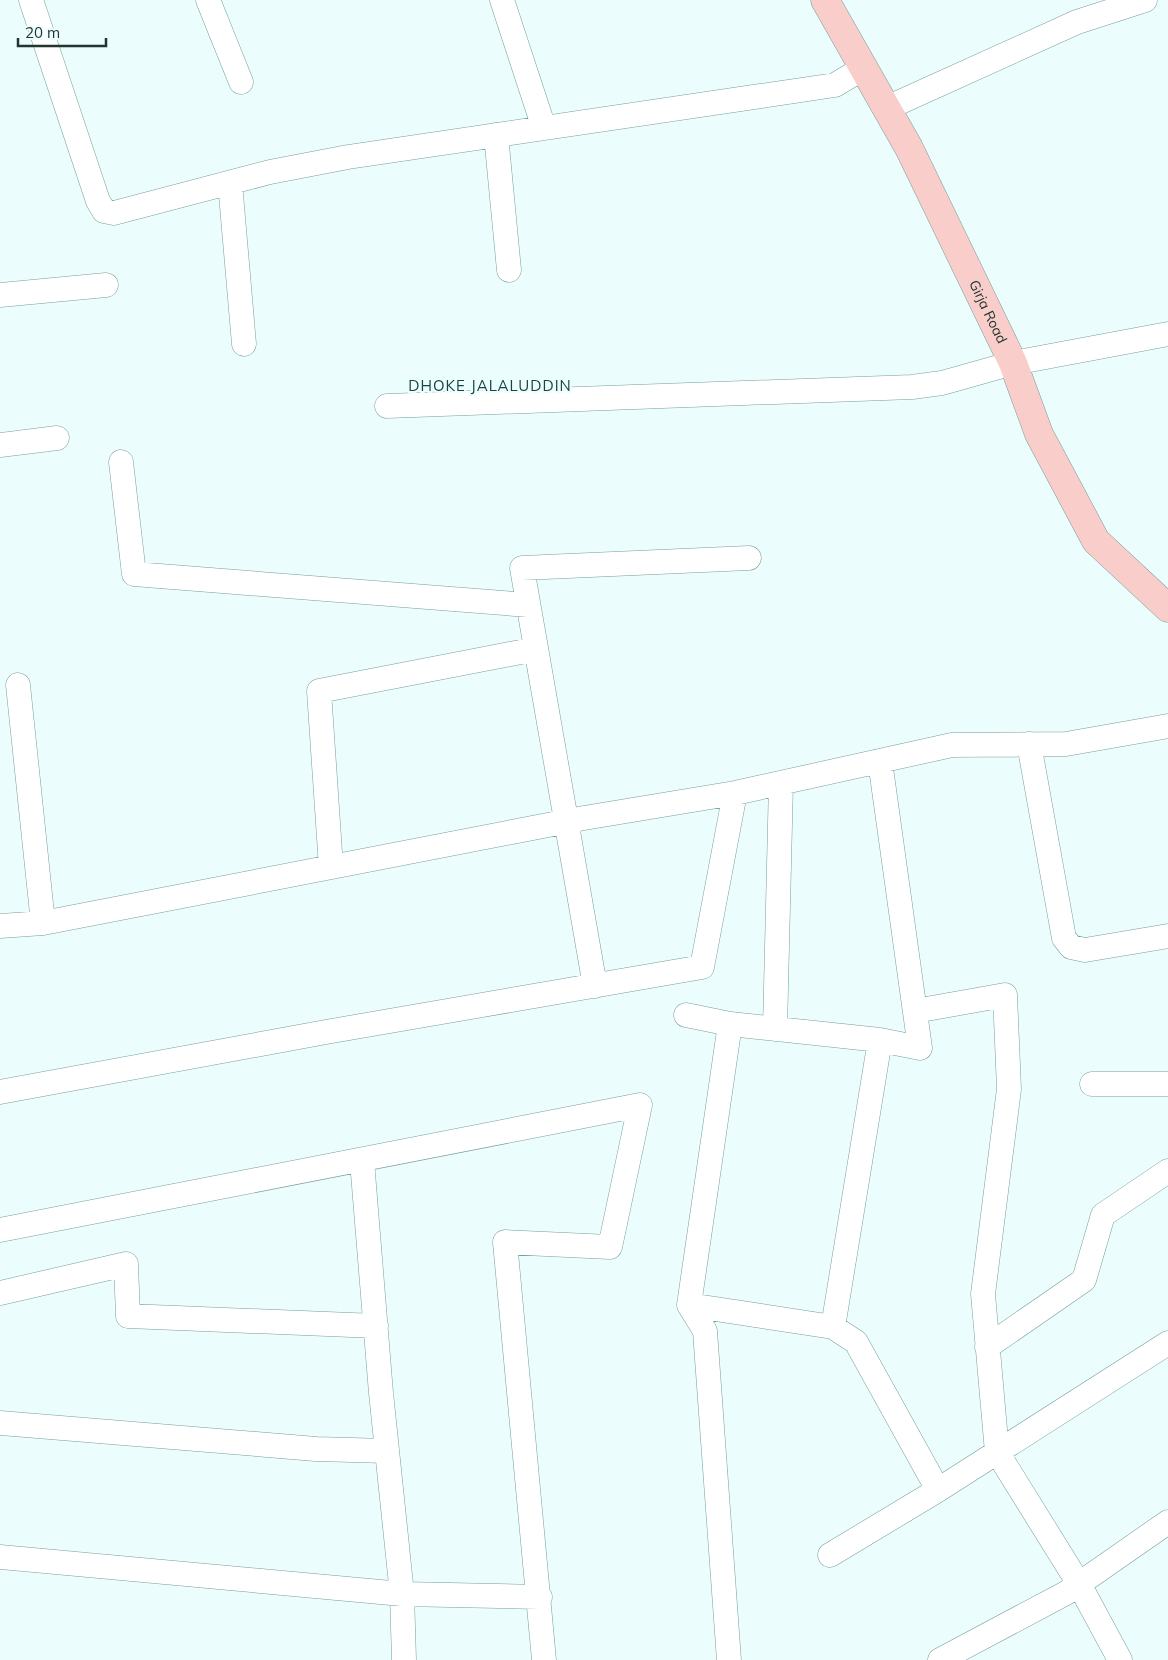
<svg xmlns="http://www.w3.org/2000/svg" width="1168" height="1660" viewBox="0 0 1168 1660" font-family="Mulish,sans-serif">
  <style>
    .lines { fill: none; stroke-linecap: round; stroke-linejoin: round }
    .minor-casing { stroke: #769e9d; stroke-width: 25 }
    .secondary-casing { stroke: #769e9d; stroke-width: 29 }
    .minor { stroke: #fff; stroke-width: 24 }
    .secondary { stroke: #f9ceca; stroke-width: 28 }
    .labels { text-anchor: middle; stroke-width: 4.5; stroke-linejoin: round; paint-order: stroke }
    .street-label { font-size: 14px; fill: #233433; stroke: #ecfdfd }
    .neighbourhood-label { font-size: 15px; letter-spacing: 1px; fill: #1b4242; stroke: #ecfdfd }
  </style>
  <rect width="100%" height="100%" fill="#ecfdfd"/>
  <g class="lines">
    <defs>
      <path id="minor" d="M31,0L98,201L104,211L114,213L270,172L348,157L835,85L865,67
        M208,0L241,82
        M502,0L544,128
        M887,108L1077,22L1145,0
        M496,135L509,270
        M230,183L244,344
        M0,295L106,285
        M387,406L912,387L942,383L1013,363L1168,334
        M0,445L57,438
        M121,462L134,574L528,605
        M18,685L43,923
        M1029,744L1064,938L1071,947L1085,950L1168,936
        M331,867L319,691L536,649
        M0,926L43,923L584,818L735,793L952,745L1066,744L1168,726
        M595,986L522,568L749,558
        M915,1011L1005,995L1009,1089L983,1294L997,1452L1079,1584L1120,1660
        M686,1015L730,1024L689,1305L705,1331L729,1660
        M775,1029L781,783
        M880,1040L920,1048L880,761
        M1092,1084H1168
        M0,1092L326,1032L702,967L735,793
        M362,1161L381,1393L402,1594L404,1660
        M0,1230L640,1105L610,1247L505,1242L544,1660
        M0,1293L126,1264L128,1316L376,1326
        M689,1305L833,1327L880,1040L730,1024
        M987,1347L1084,1280L1103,1215L1168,1171
        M0,1423L316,1449L387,1451
        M938,1490L1168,1343
        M830,1555L938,1490L856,1342L833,1327
        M0,1557L402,1594L540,1597
        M940,1660L1066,1593L1168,1522"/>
      <g id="secondary">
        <path id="s1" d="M825,0L909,148L1013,363L1039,434L1096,541L1168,608"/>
      </g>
    </defs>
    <use href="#minor" class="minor-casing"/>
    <use href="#secondary" class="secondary-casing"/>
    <use href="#minor" class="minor"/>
    <use href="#secondary" class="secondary"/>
  </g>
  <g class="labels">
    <g class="street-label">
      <text dy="5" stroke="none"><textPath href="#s1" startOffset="352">Girja Road</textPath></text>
    </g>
    <g class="neighbourhood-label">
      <text x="490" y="391">DHOKE JALALUDDIN</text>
    </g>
  </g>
  <path d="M18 38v8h88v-8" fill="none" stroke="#233433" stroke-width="2.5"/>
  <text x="25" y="38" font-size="15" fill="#233433" stroke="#ecfdfd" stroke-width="4" paint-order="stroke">20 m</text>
</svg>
